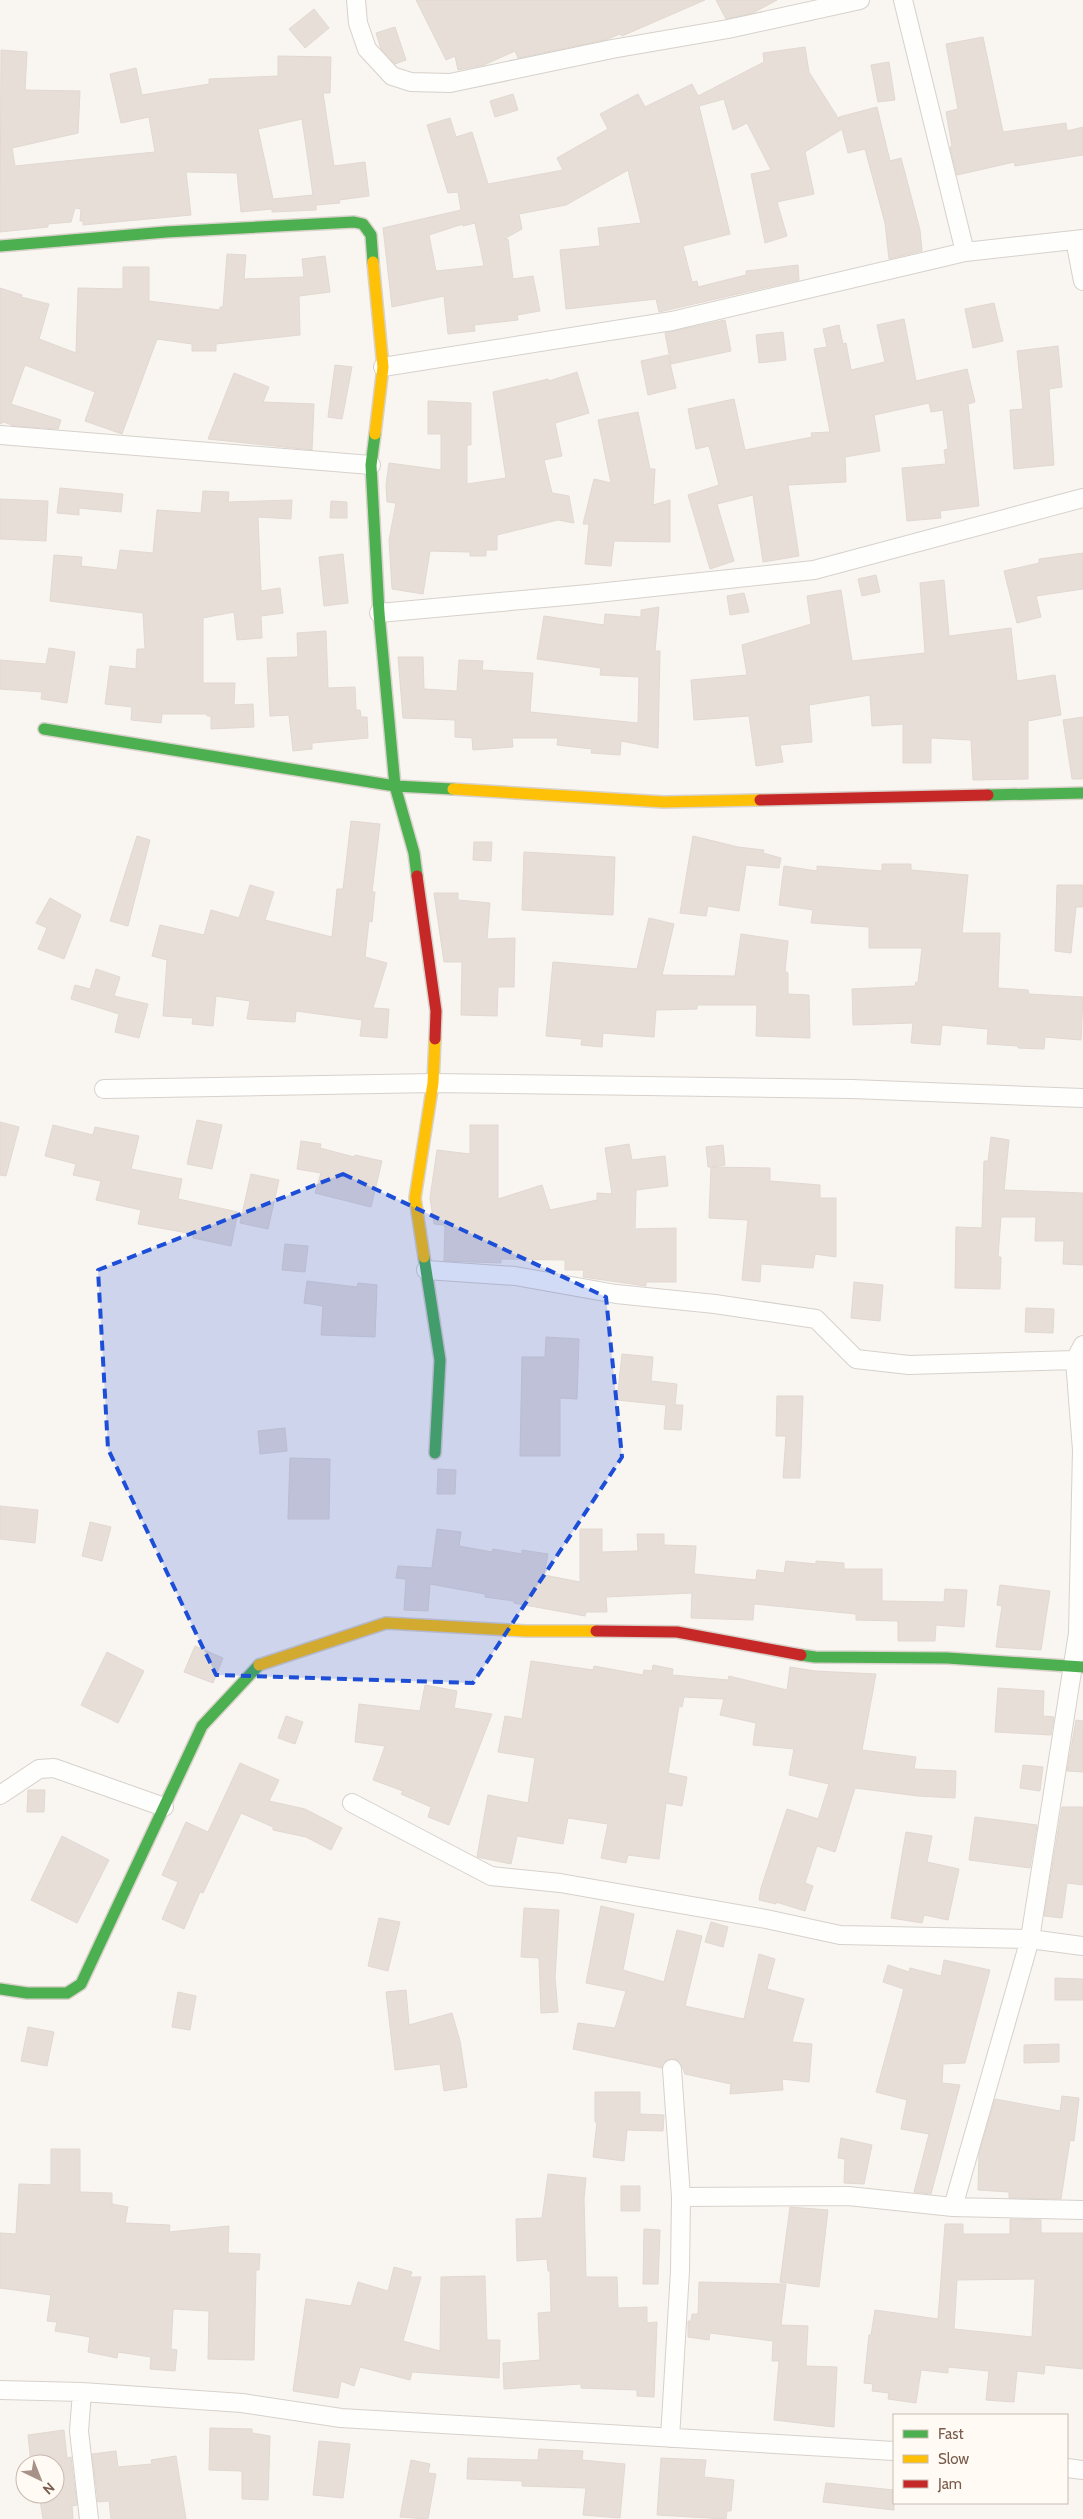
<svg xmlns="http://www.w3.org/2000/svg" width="1083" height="2519" viewBox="0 0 1083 2519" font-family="Cabin,sans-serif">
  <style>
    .building { fill: #e6ded7; stroke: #e2d8d2; fill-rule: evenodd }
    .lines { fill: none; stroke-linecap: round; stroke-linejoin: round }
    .street-casing { stroke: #d7d1cb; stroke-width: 20 }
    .fast-casing { stroke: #d9d2cb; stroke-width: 14 }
    .slow-casing { stroke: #d9d2cb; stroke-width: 14 }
    .jam-casing { stroke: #d9d2cb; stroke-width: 14 }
    .street { stroke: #fefefd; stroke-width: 18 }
    .fast { stroke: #4caf50; stroke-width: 11 }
    .slow { stroke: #ffc107; stroke-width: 11 }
    .jam { stroke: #c62828; stroke-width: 11 }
    .marked { fill: #1d4ed8; fill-opacity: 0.2; stroke: #1d4ed8; stroke-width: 4; stroke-dasharray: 10 6; stroke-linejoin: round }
  </style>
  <rect width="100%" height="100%" fill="#f9f5f0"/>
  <path class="building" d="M416,0H705L622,36L620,34L605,40L518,58L515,51L484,65L458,70L455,56L446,60Z
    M716,0H777L753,13L726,19Z
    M314,9L329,28L305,48L289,29Z
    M395,27L406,60L395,64L381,49L376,33Z
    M983,37L1003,132L1066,123L1067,131L1083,127V155L1015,166L1014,162L957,175L950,147L952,146L946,112L958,109L946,44Z
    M805,47L809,72L840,121L839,117L877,107L890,161L901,158L920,230L922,251L889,259L885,223L865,149L848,153L842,129L805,152L814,194L777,202L787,236L765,243L751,174L771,170L747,123L733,130L724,99L699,106L730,234L683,246L692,282L697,281L698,287L746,275V271L798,265L799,280L659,312L656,299L566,309L560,250L600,246L598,228L641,223L628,170L566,205L519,214L522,229L504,239H508L513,279L533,276L540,311L517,315L518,320L474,325L475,331L448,334L444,296L392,307L383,228L461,210L458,192L448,193L427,125L450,118L456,137L472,132L488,184L563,170L557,158L608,129L600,114L638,94L645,107L692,84L698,96L764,62L763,53ZM475,223L484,266L436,271L429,235L463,224V226Z
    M1,50L27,52L25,90L80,91L78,133L12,148L15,166L155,152L149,117L121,123L110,74L136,68L142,95L209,84V79L278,76V56L331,57L330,93H323L334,166L365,162L369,196L339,200L340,203L316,205V210L272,212V209L241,212L237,173L186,172L191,215L83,225V221H80L81,209L75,208L71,222L48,224V227L0,232ZM302,119L313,195L273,199L258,129Z
    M889,62L895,100L878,102L871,65Z
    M513,94L518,110L495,117L490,101Z
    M227,254L246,255L244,279L304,277L302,259L325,256L330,292L299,296L300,335L216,344V351H192V344L157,339L122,434L85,421L95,392L25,365L11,404L61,420L58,429L14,426L4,422L0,424V288L22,295L21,297L49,304L39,339L76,353L78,288L123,289V267H149V301L220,310V307H223Z
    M994,303L1003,341L973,348L965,309Z
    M904,319L916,381L967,369L975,402L968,404L979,506L940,511L941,518L907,521L902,468L946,464L944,450L948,449L943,410L931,412L929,403L874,415L880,451L845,457L846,482L788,485L799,556L763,562L753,495L717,504L734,561L710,569L688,495L719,485L709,446L696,449L688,409L734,399L745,450L812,437L811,433L830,432L814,349L827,347L823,329L839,325L843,344L846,343L851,370L885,362L877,325Z
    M725,320L731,351L671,364L665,333Z
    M783,332L786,360L759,363L756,335Z
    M1058,346L1062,387L1049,389L1054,465L1014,469L1010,410L1023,409L1017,351Z
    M668,355L676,388L648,395L641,361Z
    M335,365L352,367L342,419L328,417Z
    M577,372L589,413L555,423L562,456L544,460L552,493L569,496L574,523L558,520L497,535V550H486V556H470V552L430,551L423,594L392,589L389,540L396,503L387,502L386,485L389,463L441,470V434H428V401L471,403V445H467V484L506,478L493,392L548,379L549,381Z
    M234,373L269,387L263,402L314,404L312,450L208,439Z
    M638,412L650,469H655L653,505L670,500V542L614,541L611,566L585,564L589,524H583L594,479L611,483L598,420Z
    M60,488L123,494L121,512L79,508V515L57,513Z
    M203,491L229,492L228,502L292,500L291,519L258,517L261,591L280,588L283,613L261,616L262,638L237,640L234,612L203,618V683H235L234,705L253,704L254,727L211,729V716H207V714H162L161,723L131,720L132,707L105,704L110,666L136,669L137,649H145L143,613L50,601L54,555L82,557L81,566L117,570L120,550L153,553L157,510L201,513Z
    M0,499L48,501L46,541L0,539Z
    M331,501L347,502V518H330Z
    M1083,553V589L1036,596L1041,617L1017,623L1004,571L1039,563V559Z
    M343,554L348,603L324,606L319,557Z
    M876,575L880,592L862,596L858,579Z
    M944,580L949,636L1011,628L1017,681L1055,675L1061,715L1028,721V779L973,780L971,740L931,738V763H903V724L872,726L870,695L809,705L812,742L780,745L783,762L756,766L749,716L694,720L691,680L747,675L742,645L811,624L807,596L841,590L852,661L925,653L920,583Z
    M744,593L749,612L730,615L727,596Z
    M659,607L655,651H660L658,748L621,741L620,755L591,753L592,749L557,745L558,738H512L513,747L473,750L472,738L455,737V720L403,718L398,657H423L424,689L457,691L459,660L483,661L482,670L533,673L530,712L638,723L639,677L600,675L601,668L537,659L544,616L604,625L605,614L641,617V610Z
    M326,631L328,688L355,687L356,710H360L361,717H367L368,738L312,743V749L293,751L289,715L270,716L267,658L298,657L297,633Z
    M49,648L75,652L67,703L41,699L42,692L0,689V660L46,664Z
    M1083,717V779H1072L1063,720Z
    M351,821L380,824L372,892H375L372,922L369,921L365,957L387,963L373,1008L389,1009L387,1038L360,1036L362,1020L296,1011L295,1022L247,1019L250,1001L216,996L213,1026L192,1024L193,1018L163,1016L167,960L152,956L160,925L204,935L211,910L239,918L250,885L274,892L265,920L332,937L337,889H343Z
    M137,836L150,840L128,926L110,921Z
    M693,836L738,847L764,850L763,853L781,858L779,868L746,865L739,911L708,906L706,916L680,913Z
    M474,842H492L491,861L473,860Z
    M524,852L615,857L613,915L522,910Z
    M882,864H911V870L968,875L962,933H1000L998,988L1028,990L1029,994L1083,997L1081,1040L1045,1037L1044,1049L1018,1048V1046L987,1044L988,1029L942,1025L940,1045L911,1043L913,1023L853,1025L852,989L915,986L916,982H918L922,948H869V927L811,923L813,910L779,905L784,866L817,871V866L882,871Z
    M1057,885H1083V907H1076L1071,953L1055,951Z
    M434,893H458V900L490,903L487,939L515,938L514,987H498L497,1016L461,1015L462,962H444Z
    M50,898L81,915L64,959L38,949L47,928L36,923Z
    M649,918L674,924L662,975L735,976L741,934L788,941L785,971L788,973V994L809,995L810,1038L756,1036L757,1005H697V1009L656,1010L654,1037L603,1033L602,1047L581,1045L582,1039L546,1036L553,962L637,969Z
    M96,969L120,977L114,996L148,1004L139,1038L115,1032L119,1014L71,999L75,985L90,989Z
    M197,1120L222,1125L212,1169L187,1164Z
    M0,1122L19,1127L6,1176L0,1175Z
    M53,1125L93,1135L95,1127L139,1136L131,1169L182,1179L178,1199L238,1212L231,1246L193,1238V1234L138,1224L141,1210L96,1200L101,1181L73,1175L76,1164L45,1156Z
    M470,1125H498V1199L542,1185L550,1210L597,1200V1193L612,1194L605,1148L629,1144L632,1160L665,1156L668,1186L636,1190L635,1229L676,1228V1282H646V1286L583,1277L584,1270H565V1260L501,1259V1263L444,1261L445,1225L434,1224L430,1198L437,1150L470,1154Z
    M991,1137L1009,1140L1004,1190L1083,1193V1265L1063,1264L1064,1241H1035L1036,1217H1001L998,1257H1001L1000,1289L955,1288L956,1227L982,1228L984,1161H988Z
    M301,1141L321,1144L320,1148L354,1157L355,1155L382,1161L371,1207L315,1193L321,1173L297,1169Z
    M723,1145L725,1165L712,1167L770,1168V1181L820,1185V1198H836V1257L815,1254L813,1268L761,1264L760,1282L742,1280L748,1220L709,1218L711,1167H708L706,1147Z
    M251,1174L279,1180L268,1229L240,1223Z
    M285,1244L308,1246L305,1272L282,1270Z
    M307,1281L357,1287L358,1283L377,1285L375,1337L321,1335L323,1306L304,1303Z
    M854,1282L883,1285L880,1321L851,1318Z
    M1026,1308L1054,1309L1053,1333L1025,1332Z
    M546,1337L579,1339L577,1399L560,1398V1456H520L522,1357H545Z
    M622,1354L653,1357L651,1381L677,1384L675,1405H683L681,1430L664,1429L666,1405L617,1400Z
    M777,1396H803L800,1478H783L786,1436H776Z
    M285,1428L287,1451L260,1454L258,1431Z
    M290,1458L330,1459L329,1519H288Z
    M438,1469L456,1470L455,1494H437Z
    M0,1506L38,1510L35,1543L0,1539Z
    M90,1522L111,1527L102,1561L82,1556Z
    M437,1529L461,1532L459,1546L492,1552L493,1549L522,1554V1550L548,1554L544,1575L580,1582V1529H602V1552L638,1551L637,1534H664V1545L696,1546L694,1574L756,1580L757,1570L784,1573L786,1561L816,1564V1561L844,1563V1569H882V1601L944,1602L945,1589L967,1590L964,1627L936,1625L935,1641H898V1621L856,1620V1614L754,1604L753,1620L691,1618L692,1593L606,1597L607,1612H586L585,1616L514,1603V1601L485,1597V1594L430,1584L428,1611L404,1610L406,1579L396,1578L398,1566L432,1568Z
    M1000,1585L1050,1591L1041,1650L996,1647L1002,1606L997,1605Z
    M195,1646L223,1658L213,1683L184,1672Z
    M107,1652L144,1671L118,1723L81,1705Z
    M531,1661L593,1670L594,1666L643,1675L644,1670L652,1671L653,1665L673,1669L672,1675L728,1680L729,1676L787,1690L790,1667L815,1671L876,1674L862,1750L916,1757L914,1769L956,1771L955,1798L918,1796L855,1788L835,1852L817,1846L805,1883L813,1886L805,1911L776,1902V1904L759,1900L761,1888L787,1809L818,1819L829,1784L789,1775L794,1749L753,1745L756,1723L720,1715L724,1699L684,1697L682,1707L679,1706L668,1773L687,1777L682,1806L666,1803L659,1859L628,1855L626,1863L601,1858L608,1824L568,1818L563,1844L517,1836L511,1864L477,1857L488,1795L528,1803L535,1758L498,1752L505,1716L522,1719Z
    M425,1685L457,1691L454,1708L492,1714L449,1825L428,1817L431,1807L401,1794L403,1791L373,1780L385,1746L355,1742L359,1704L420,1711Z
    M998,1688L1044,1691L1043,1716L1054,1717L1051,1735L995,1732Z
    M286,1716L303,1722L295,1744L278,1738Z
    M1076,1720L1083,1721V1772L1067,1771Z
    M240,1763L279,1780L269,1801L305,1809L342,1828L331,1850L306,1837L273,1830V1827L241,1813L203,1893L200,1892L184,1929L162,1919L178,1882L162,1875L186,1822L208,1832Z
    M1023,1765L1043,1767L1040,1791L1020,1788Z
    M28,1790H45L44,1812H27Z
    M1062,1807H1083V1885L1067,1883L1062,1918L1044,1916Z
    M975,1817L1037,1825L1030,1868L969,1860Z
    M906,1832L932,1836L927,1862L959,1869L948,1920L924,1915L922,1923L891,1918Z
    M62,1836L109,1860L77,1923L31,1900Z
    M601,1906L634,1914L623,1970L664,1982L677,1930L702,1936L685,2006L744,2019L759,1954L775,1959L767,1989L804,1999L792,2042L812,2044L809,2082L782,2079L783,2090L730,2094L731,2084L685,2074L681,2063L676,2059L666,2060L662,2068L573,2049L578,2023L615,2028L626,1991L586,1983Z
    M524,1908L559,1910L555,1978L558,2012L541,2013L539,1958L521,1957Z
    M379,1918L400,1922L388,1971L368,1966Z
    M711,1922L728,1927L723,1947L705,1942Z
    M944,1960L990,1970L965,2063L943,2064L942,2083L960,2085L931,2194L914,2192L929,2134L901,2129L907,2100L876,2092L904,1989L883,1982L888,1965L909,1972L910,1968L941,1976Z
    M1055,1978L1083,1979V2000H1055Z
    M406,1990L409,2025L452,2013L460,2041L467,2087L444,2091L440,2064L395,2070L386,1992Z
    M178,1992L196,1996L190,2030L172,2027Z
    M28,2027L54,2032L47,2066L21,2061Z
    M1059,2044V2062L1024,2063V2045Z
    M595,2092H640V2114L664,2115L663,2131L627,2130L624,2161L593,2157L597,2122H595Z
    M1062,2096L1079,2098L1074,2141L1070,2140L1061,2199L1009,2198V2192L978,2190L979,2154L995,2099L1060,2111Z
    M841,2138L872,2145L864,2184L844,2183L845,2159L838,2158Z
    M51,2149H80V2192L112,2193V2204L128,2207L125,2223L170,2225L169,2232L229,2226L228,2253L260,2254L259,2270H256L254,2360L208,2359L209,2311L173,2309L171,2349L177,2350L175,2371L150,2369L151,2357L118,2352L117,2358L88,2352L90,2337L55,2331L57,2322L47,2321L51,2295L0,2288V2233L16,2234L19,2184L51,2185Z
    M548,2174L586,2178L584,2199L586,2277H617L618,2308L647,2307V2323L657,2322L654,2397L637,2396V2390L581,2388V2384L504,2389L503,2363L540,2360L538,2313L551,2312L550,2271H548L547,2259L517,2261L516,2219L542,2218Z
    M621,2186H640V2211H621Z
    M790,2207L828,2210L819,2287L780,2282Z
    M1010,2219L1041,2220V2233H1083V2369L1045,2365L1044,2374L1017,2371L1014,2402L986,2400L989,2371L948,2367V2373L921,2370L916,2403L888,2399L889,2393L872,2391L873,2384L864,2383L869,2335H871L875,2310L938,2319L945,2224H963V2234H1010ZM1035,2279L1032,2337L954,2329L957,2280Z
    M644,2229L660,2230L658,2284H643Z
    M394,2267L412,2272L410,2277H421L403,2341L440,2351L441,2277L485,2276L487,2340H500L499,2378L412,2372L410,2380L360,2367L354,2386L341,2381L338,2398L293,2391L306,2299L351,2306L358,2282L388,2291Z
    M699,2282L786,2284L781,2325L808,2326L806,2366L837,2367L834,2427L774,2420L779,2361H772L773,2341L710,2333L709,2340L688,2337V2321H691L692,2314H698Z
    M210,2428L252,2429V2433L270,2436L268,2500L242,2499V2471L209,2470Z
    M64,2430L67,2458L71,2457L77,2505L72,2506L73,2519H43L39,2494H55V2464H31L28,2435Z
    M319,2441L350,2444L343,2498L313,2495Z
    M539,2449L583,2451L582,2460L625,2464L620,2518L583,2515L586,2488L522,2486V2481L467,2479L468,2458L538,2460Z
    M116,2451L118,2467L152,2464L151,2460L176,2456L186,2519H111L109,2501L98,2502L92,2454Z
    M661,2458L706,2460L704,2477L734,2480L731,2511H727L726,2519L657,2515Z
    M411,2460L430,2464L428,2473L436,2474L428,2519L400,2517Z
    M826,2483L894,2490V2510L823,2502Z"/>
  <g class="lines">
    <defs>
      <path id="street" d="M356,0L358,23L367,49L392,76L411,82L450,83L612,49L728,29L860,0
        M903,0L965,252
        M1075,240L1083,281
        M383,367L672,321L965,252L1083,239
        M0,435L371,465
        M379,613L588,594L814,570L1083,498
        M104,1089L433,1083L852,1089L1083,1098
        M426,1270L515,1276L616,1294L715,1304L816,1319L856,1359L909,1365L1075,1360L1083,1345
        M0,1795L39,1769L54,1768L164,1807
        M352,1803L491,1876L560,1883L766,1919L840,1935L1030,1939L1083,1946
        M672,2069L681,2197
        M953,2207L1030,1939L1078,1633L1082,1450L1075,1360
        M0,2390L82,2392L242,2403L341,2418L894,2451
        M82,2392L79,2431L89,2519
        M670,2438L680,2271L681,2197L848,2196L953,2207L1083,2210
        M1067,2468L1083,2470"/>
      <path id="fast" d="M0,246L166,232L354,222L363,224L371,235L373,262
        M375,434L371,465L379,613L395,786L414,853L417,876
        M44,729L395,786L453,789
        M988,795L1083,793
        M424,1257L440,1360L435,1453
        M801,1655L815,1657L947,1658L1083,1667
        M0,1989L27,1993H67L81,1984L202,1726L259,1665"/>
      <path id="slow" d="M373,262L383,367L375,434
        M453,789L664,802L760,800
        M424,1257L415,1198L433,1083L435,1039
        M259,1665L386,1623L526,1631H596"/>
      <path id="jam" d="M760,800L988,795
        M417,876L436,1011L435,1039
        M596,1631L677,1632L801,1655"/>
    </defs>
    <use href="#street" class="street-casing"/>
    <use href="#fast" class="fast-casing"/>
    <use href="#slow" class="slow-casing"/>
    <use href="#jam" class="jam-casing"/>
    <use href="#street" class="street"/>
    <use href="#fast" class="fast"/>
    <use href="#slow" class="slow"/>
    <use href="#jam" class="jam"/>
  </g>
  <path class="marked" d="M343,1174L606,1297L622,1457L473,1683L216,1675L108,1449L98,1270Z"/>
  <rect x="893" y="2414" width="175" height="90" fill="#fffaf3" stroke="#cabbb1"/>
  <rect x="903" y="2430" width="25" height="8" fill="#4caf50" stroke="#cabbb1"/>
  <text x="938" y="2439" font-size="15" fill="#7a5c4d">Fast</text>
  <rect x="903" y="2455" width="25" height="8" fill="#ffc107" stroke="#cabbb1"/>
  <text x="938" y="2464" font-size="15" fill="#7a5c4d">Slow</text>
  <rect x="903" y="2480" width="25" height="8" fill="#c62828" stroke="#cabbb1"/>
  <text x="938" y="2489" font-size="15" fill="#7a5c4d">Jam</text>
  <g transform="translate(40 2479) rotate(137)"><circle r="24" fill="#fffaf3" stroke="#cabbb1"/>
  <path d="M0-4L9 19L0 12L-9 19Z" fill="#a69286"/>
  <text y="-8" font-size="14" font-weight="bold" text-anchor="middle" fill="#7a5c4d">N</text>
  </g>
</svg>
